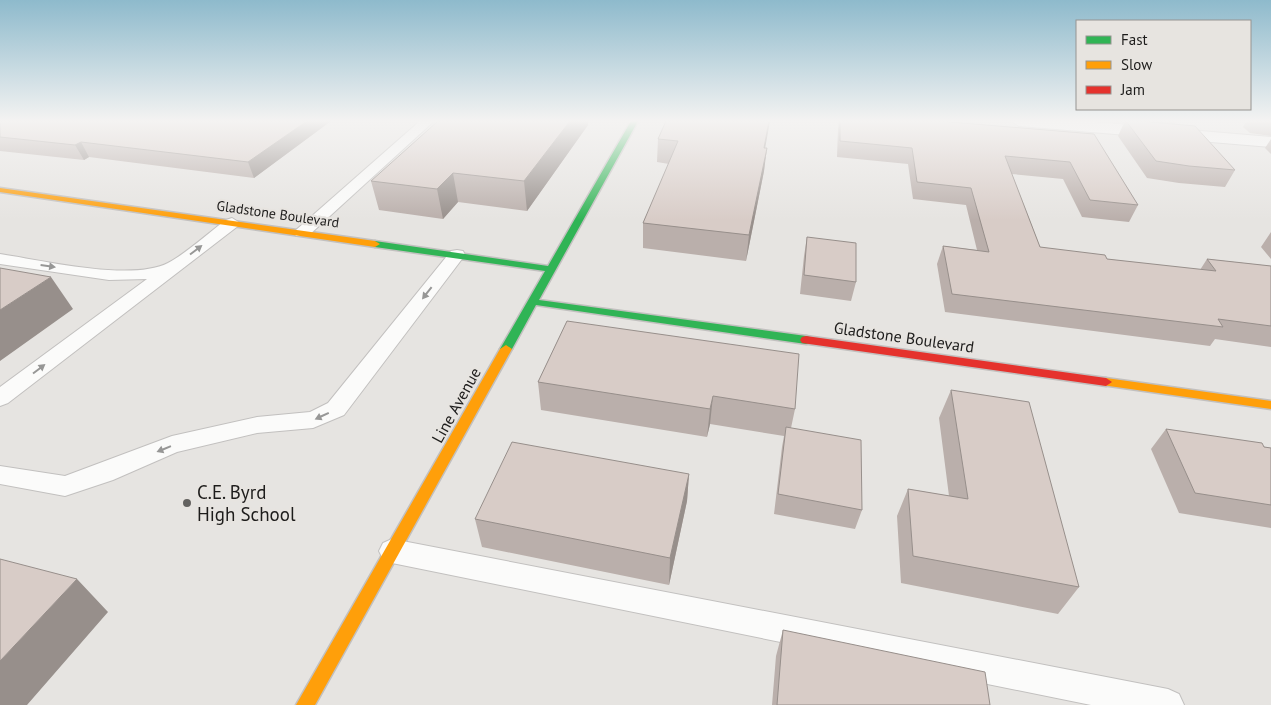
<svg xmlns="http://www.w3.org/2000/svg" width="1271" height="705" viewBox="0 0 1271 705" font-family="'PT Sans',sans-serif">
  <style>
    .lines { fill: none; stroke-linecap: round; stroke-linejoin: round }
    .lane-casing { stroke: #c2c0bf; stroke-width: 2 }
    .street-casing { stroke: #c2c0bf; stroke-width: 2 }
    .fast-casing { stroke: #c2c0bf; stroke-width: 3 }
    .slow-casing { stroke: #c2c0bf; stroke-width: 3 }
    .jam-casing { stroke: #c2c0bf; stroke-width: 3 }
    .lane { fill: #fbfbfa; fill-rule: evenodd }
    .street { fill: #fbfbfa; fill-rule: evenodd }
    .fast { fill: #30b455; fill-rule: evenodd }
    .slow { fill: #ff9f0a; fill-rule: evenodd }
    .jam { fill: #e5322d; fill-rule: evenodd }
    .wall { fill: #baafab }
    .shaded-wall { fill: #978f8b }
    .building { fill: #d8ccc7; stroke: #978f8b }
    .oneway { fill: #979796 }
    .poi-dot { fill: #636260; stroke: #e7e4e0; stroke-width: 2 }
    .labels { text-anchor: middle; stroke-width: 4.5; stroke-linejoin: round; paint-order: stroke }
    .far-street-label { font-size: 14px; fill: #1d1c1b; stroke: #e7e4e0 }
    .street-label { font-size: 16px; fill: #1d1c1b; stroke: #e7e4e0 }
    .near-poi-label { font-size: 19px; fill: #1d1c1b; stroke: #e7e4e0; text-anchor: start }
  </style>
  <rect width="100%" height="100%" fill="#e6e4e1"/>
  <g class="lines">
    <defs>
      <path id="lane" d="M420,121H434L308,236H296L294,233L296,230Z
        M232,218L240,223L238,226L8,403L0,406V387L147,279L109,280L0,264V254C41,260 131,282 168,263C187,253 208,233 226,220Z
        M457,250L463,251L465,255L344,415L313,428L257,433L177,452L113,480L65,496L0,484V466L65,476L172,436L257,417L310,412L328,403L451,251Z
        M392,539L1168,689L1179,694L1184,705H1091L392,563L383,559L379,551L383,543Z"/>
      <path id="street" d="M1011,121H1084L1271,137V147L1019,126Z"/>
      <path id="fast" d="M631,121H638L539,300L806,336L810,337L812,340L810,343L806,344L536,305L512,349L506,353L500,349L545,271L375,247L370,244L375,241L548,266Z"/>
      <path id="slow" d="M0,188L375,241L380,244L375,247L0,192Z
        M506,345L512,349L315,705H296L500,349Z
        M1106,378L1271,401V409L1102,385L1100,382L1102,379Z"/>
      <path id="jam" d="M806,336L1106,378L1112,382L1106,386L802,343L800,340L802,337Z"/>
    </defs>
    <use href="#lane" class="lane-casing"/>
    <use href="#street" class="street-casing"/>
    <use href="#fast" class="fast-casing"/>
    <use href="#slow" class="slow-casing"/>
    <use href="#jam" class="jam-casing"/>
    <use href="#lane" class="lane"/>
    <use href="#street" class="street"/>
    <use href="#fast" class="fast"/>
    <use href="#slow" class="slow"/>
    <use href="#jam" class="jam"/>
  </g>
  <path class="wall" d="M0,121H331L254,178L89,157L84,160L0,151Z
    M839,121H938L1094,134L1138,205L1129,222L1082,217L1063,179L1012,174L1040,247L1107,259L1200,270L1207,259L1271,266V347L1215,339L1210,346L945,312L937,264L943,246L977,250L966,205L913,199L908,164L837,157L838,129Z
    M1109,121H1177L1175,124L1235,170L1225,187L1179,183L1147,178L1118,136L1124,123Z
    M1246,121H1271V136L1250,133L1243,127Z
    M588,125L527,211L458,202L443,219L379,210L371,181Z
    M658,139L766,148L764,171L746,261L643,248V223L669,164L657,162Z
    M1271,139V154L1265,148Z
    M1271,232V259L1261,247Z
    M807,237L856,282L851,301L800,294L804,256Z
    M567,321L795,409L791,428L862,510L855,529L774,514L782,447L784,436L710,424L707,437L541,410L538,382Z
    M951,390L1079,587L1058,614L901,583L897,516L908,489L949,496L939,418Z
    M1166,429L1271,448V528L1179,513L1151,449Z
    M689,474L687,501L669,585L482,547L475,519Z
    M783,630L990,705H772L776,656Z"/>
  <path class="shaded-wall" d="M307,121H331L254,178L248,162Z
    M570,121H588V125L527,211L524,181Z
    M769,121H770L761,171L764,148Z
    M81,142L89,157L84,160L75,145Z
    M767,148L764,171L746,261L749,235Z
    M453,173L458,202L443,219L437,189Z
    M51,277L73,309L0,361V310Z
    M713,396L710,424L707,437L710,409Z
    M689,474L687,501L669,585L670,558Z
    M77,579L108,612L27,705H0V661Z"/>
  <path class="building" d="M0,121H307L248,162L81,142L75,145L0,137Z
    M438,121H570L524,181L453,173L437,189L371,181Z
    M666,121H769L764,148H767L749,235L643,223L678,141L658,139Z
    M840,121H938L1094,134L1138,205L1090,200L1070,162L1005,156L1040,247L1105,255L1107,259L1216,271L1207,259L1271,266V326L1218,319L1223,327L952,294L943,246L989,252L971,188L917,182L912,148L840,141Z
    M1126,121H1139L1195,126L1235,170L1189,166L1156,161Z
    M807,237L856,243V282L804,275Z
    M0,268L51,277L0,310Z
    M567,321L799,354L795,409L713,396L710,409L538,382Z
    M951,390L1029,402L1079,587L913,556L908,489L968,499Z
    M786,427L861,440L862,510L778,494Z
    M1166,429L1262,443L1264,447L1271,448V505L1195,493Z
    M512,442L689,474L670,558L475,519Z
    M0,559L77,579L0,661Z
    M783,630L985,672L990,705H777Z"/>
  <defs><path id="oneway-solid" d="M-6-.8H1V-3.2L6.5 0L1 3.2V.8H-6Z" transform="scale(1.25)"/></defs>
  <g class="oneway">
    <use href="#oneway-solid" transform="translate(196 250) rotate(-37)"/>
    <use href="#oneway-solid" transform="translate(48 266) rotate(8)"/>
    <use href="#oneway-solid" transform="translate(427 293) rotate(128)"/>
    <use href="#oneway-solid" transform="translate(39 369) rotate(-37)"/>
    <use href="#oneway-solid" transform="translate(322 416) rotate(155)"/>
    <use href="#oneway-solid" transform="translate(164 449) rotate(158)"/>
  </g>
  <linearGradient id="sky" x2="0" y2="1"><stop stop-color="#8ebacc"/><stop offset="0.55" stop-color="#f4f3f2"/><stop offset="1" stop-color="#f4f3f2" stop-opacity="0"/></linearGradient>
  <rect width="1271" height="220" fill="url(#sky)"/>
  <circle class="poi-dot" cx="187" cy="503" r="5"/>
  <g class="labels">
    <g class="far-street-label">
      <text transform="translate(278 214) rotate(8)" y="5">Gladstone Boulevard</text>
    </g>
    <g class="street-label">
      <text transform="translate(904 337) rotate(8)" y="6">Gladstone Boulevard</text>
      <text transform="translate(456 405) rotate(-61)" y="6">Line Avenue</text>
    </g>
    <g class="near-poi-label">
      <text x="197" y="499">C.E. Byrd<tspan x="197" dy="22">High School</tspan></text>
    </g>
  </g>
  <rect x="1076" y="20" width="175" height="90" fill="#e7e4e0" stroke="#969491"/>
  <rect x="1086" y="36" width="25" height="8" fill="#30b455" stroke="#969491"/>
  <text x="1121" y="45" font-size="15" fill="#1d1c1b">Fast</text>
  <rect x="1086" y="61" width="25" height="8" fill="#ff9f0a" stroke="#969491"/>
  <text x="1121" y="70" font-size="15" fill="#1d1c1b">Slow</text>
  <rect x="1086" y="86" width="25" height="8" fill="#e5322d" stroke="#969491"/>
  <text x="1121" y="95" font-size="15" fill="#1d1c1b">Jam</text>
</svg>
